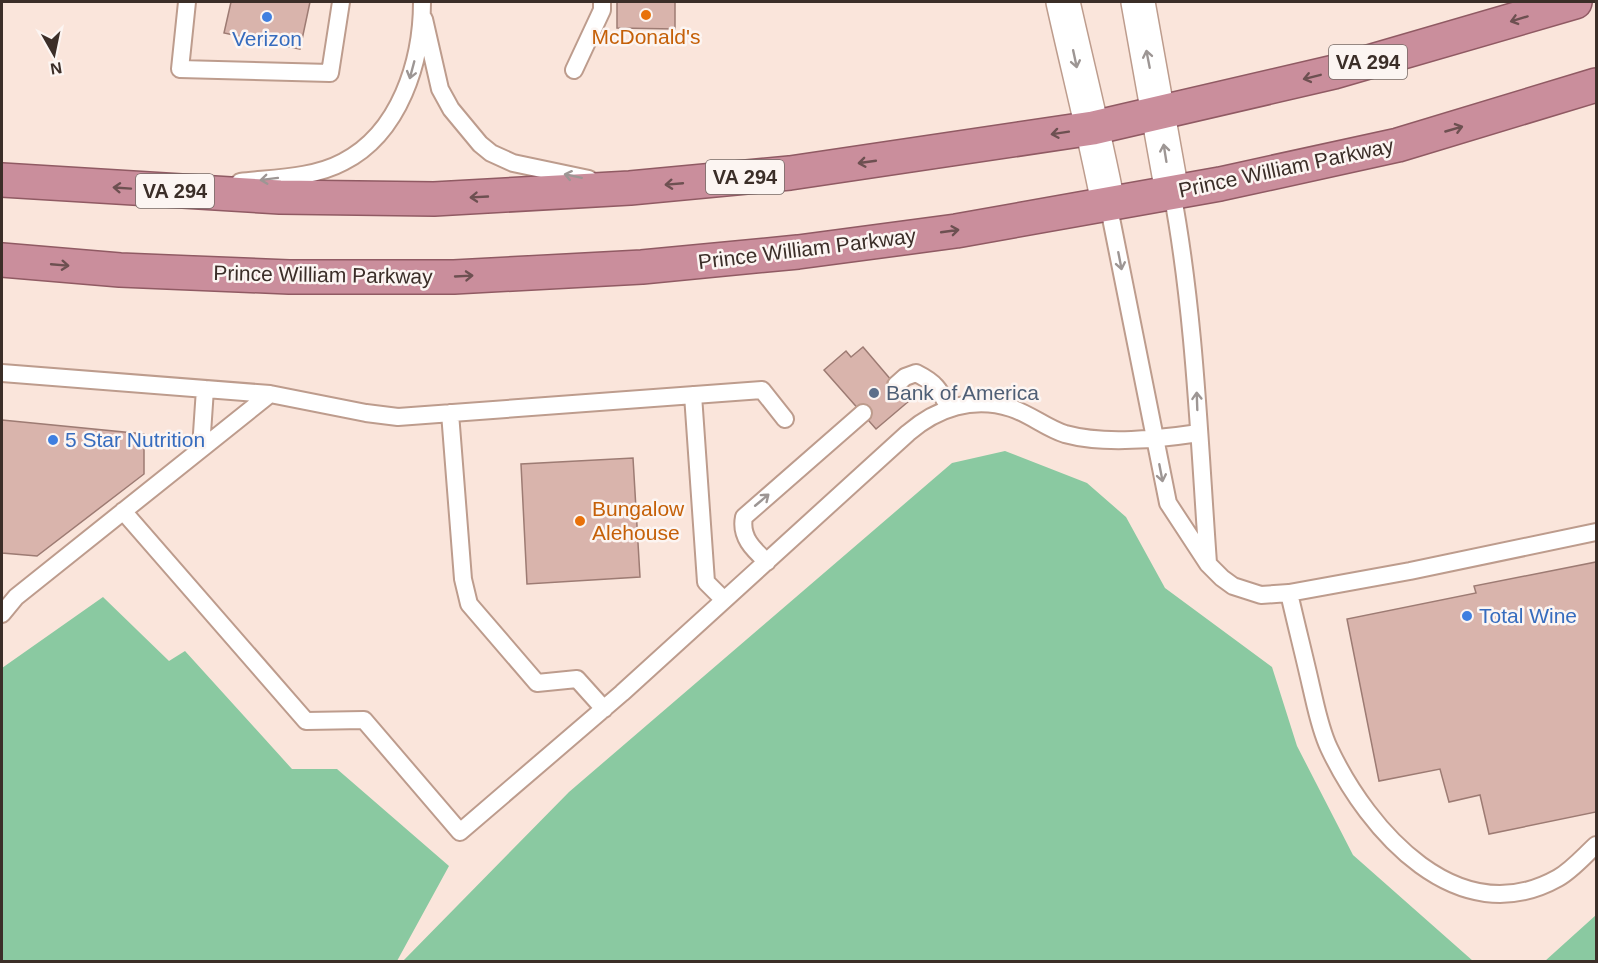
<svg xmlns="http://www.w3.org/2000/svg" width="1598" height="963" viewBox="0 0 1598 963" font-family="Helvetica,sans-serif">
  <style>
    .green { fill: #8ac9a1 }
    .building { fill: #d9b4ac; stroke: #9d7b73; stroke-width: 1.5 }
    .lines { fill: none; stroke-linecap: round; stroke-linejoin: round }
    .service-casing { stroke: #bd9c8d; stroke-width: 20 }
    .tertiary-casing { stroke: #bd9c8d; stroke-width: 36 }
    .trunk-casing { stroke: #905a63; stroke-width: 36 }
    .service { stroke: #fff; stroke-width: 16 }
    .tertiary { stroke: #fff; stroke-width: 33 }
    .trunk { stroke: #ca8e9c; stroke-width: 33 }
    .oneway { stroke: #6d5051 }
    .oneway2 { stroke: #9d9694 }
    .food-dot { fill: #e8710a; stroke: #fcf5f2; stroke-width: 2 }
    .shop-dot { fill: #3f7fe0; stroke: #fcf5f2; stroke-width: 2 }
    .service-dot { fill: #5c6f8a; stroke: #fcf5f2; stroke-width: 2 }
    .labels { text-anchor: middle; stroke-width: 5; stroke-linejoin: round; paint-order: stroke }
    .shield { fill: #fcf5f2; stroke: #756a65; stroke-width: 1.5 }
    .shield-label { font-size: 20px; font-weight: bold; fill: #3b2e28 }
    .food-label { font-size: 21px; fill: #c56008; stroke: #fcf5f2 }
    .shop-label { font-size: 21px; fill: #366cbe; stroke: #fcf5f2; text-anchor: start }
    .street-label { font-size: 21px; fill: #3b2e28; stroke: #fcf5f2 }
    .service-label { font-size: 21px; fill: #4e5e75; stroke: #fcf5f2; text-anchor: start }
  </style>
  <rect width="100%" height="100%" fill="#fae5db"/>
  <path class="green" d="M1005,451L1087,483L1126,517L1165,588L1272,667L1297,746L1353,855L1473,961H403L569,792L952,463Z
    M103,597L169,661L185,651L292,769H337L449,866L397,961H2V668Z
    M1596,915V961H1545Z"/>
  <path class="building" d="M231,2H310L300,49L224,33Z
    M617,2H675V29L617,28Z
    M863,347L909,401L876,429L824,370L846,351L851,357Z
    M2,420L144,434V474L37,556L2,553Z
    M633,458L640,577L527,584L521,464Z
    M1596,562V812L1489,834L1480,795L1449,802L1440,769L1379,781L1347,619L1476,593L1474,586Z"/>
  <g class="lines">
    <defs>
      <path id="service" d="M187,2L180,69L330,73L341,2
        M424,19L440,89L451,109L480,144L491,153L513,163L589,179
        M574,70L602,10V2
        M240,182C274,178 313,178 343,162C400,133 422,61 422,2
        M1172,192C1195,315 1199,439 1208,563
        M1108,203L1168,503L1208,564L1222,578L1233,586L1261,595L1289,593L1410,571L1596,532
        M2,373L270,394L366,413L398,417L762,390L785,419
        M896,385L905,377L916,373C936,383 939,389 949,408
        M693,395L706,582L724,600
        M450,413L463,579L469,604L537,683L577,679L604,709
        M201,448L205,389
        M123,511L306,721L364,720L460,832L622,693L908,433C937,408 973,396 1011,408C1030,414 1046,428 1065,434C1105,445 1158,439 1199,433
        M767,562C753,549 740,537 744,517L863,413
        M1289,593C1296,624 1304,655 1311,686C1316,707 1320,729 1329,748C1368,831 1458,934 1558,878C1572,870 1584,856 1596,845
        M2,614L16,597L270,394"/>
      <path id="tertiary" d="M1063,2C1078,69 1095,136 1108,203
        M1138,2L1172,192"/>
      <path id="trunk" d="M2,180L280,197L434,199L630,188L790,173L1093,128L1334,72L1575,2
        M2,260L120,270L289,277H454L642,267L798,252L956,231L1220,184L1398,145L1596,85"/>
    </defs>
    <use href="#service" class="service-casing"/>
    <use href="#tertiary" class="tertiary-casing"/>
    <use href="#trunk" class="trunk-casing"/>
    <use href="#service" class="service"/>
    <use href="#tertiary" class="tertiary"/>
    <use href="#trunk" class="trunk"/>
  </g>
  <defs><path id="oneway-shaft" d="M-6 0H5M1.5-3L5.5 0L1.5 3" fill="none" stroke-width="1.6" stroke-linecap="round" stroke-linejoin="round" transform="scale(1.5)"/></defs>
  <g class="oneway">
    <use href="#oneway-shaft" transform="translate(1519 19) rotate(163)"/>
    <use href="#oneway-shaft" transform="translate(1312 77) rotate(166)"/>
    <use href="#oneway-shaft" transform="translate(1454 129) rotate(-16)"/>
    <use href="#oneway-shaft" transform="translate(1060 133) rotate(171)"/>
    <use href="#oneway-shaft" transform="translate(867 162) rotate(172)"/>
    <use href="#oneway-shaft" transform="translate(674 184) rotate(175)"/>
    <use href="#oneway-shaft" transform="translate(122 188) rotate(-176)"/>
    <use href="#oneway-shaft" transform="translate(479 197) rotate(177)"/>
    <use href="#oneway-shaft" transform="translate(950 231) rotate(-8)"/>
    <use href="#oneway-shaft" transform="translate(60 265) rotate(5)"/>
    <use href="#oneway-shaft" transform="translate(464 276) rotate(-3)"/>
  </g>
  <g class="oneway2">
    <use href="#oneway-shaft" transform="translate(1075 59) rotate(78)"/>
    <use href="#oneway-shaft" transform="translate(1148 59) rotate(-101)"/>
    <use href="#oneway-shaft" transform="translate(412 70) rotate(105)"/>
    <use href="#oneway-shaft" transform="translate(1165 153) rotate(-99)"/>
    <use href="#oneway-shaft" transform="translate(573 176) rotate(-168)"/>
    <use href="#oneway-shaft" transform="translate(269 179) rotate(173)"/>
    <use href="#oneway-shaft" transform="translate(1120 261) rotate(79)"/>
    <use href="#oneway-shaft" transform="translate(1197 401) rotate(-92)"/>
    <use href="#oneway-shaft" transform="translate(1161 473) rotate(79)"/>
    <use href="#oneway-shaft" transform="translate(762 500) rotate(-40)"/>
  </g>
  <g class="food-dot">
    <circle cx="646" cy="15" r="6"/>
    <circle cx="580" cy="521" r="6"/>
  </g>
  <g class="shop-dot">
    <circle cx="267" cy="17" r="6"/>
    <circle cx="53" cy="440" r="6"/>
    <circle cx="1467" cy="616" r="6"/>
  </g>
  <circle class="service-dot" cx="874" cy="393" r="6"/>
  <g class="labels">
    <g class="shield">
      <rect x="1329" y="45" width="78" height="34" rx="4.5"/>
      <rect x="706" y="160" width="78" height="34" rx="4.5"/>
      <rect x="136" y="174" width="78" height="34" rx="4.5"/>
    </g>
    <g class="shield-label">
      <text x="1368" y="69">VA 294</text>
      <text x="745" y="184">VA 294</text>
      <text x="175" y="198">VA 294</text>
    </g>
    <g class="food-label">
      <text x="646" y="44">McDonald's</text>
      <text x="592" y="516" text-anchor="start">Bungalow<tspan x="592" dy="24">Alehouse</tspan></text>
    </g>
    <g class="shop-label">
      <text x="267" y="46" text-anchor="middle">Verizon</text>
      <text x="65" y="447">5 Star Nutrition</text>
      <text x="1479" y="623">Total Wine</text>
    </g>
    <g class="street-label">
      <text transform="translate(1286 168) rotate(-12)" y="7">Prince William Parkway</text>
      <text transform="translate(807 249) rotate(-7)" y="7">Prince William Parkway</text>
      <text transform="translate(323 275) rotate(1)" y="7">Prince William Parkway</text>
    </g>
    <g class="service-label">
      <text x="886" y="400">Bank of America</text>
    </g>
  </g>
  <rect width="1598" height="963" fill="none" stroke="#3b2e28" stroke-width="6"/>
  <g transform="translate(54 54) rotate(171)" stroke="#fcf5f2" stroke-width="4.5" paint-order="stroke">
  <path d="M0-4.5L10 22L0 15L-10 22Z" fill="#3b2e28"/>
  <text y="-9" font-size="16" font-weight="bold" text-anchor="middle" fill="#3b2e28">N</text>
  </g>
</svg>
